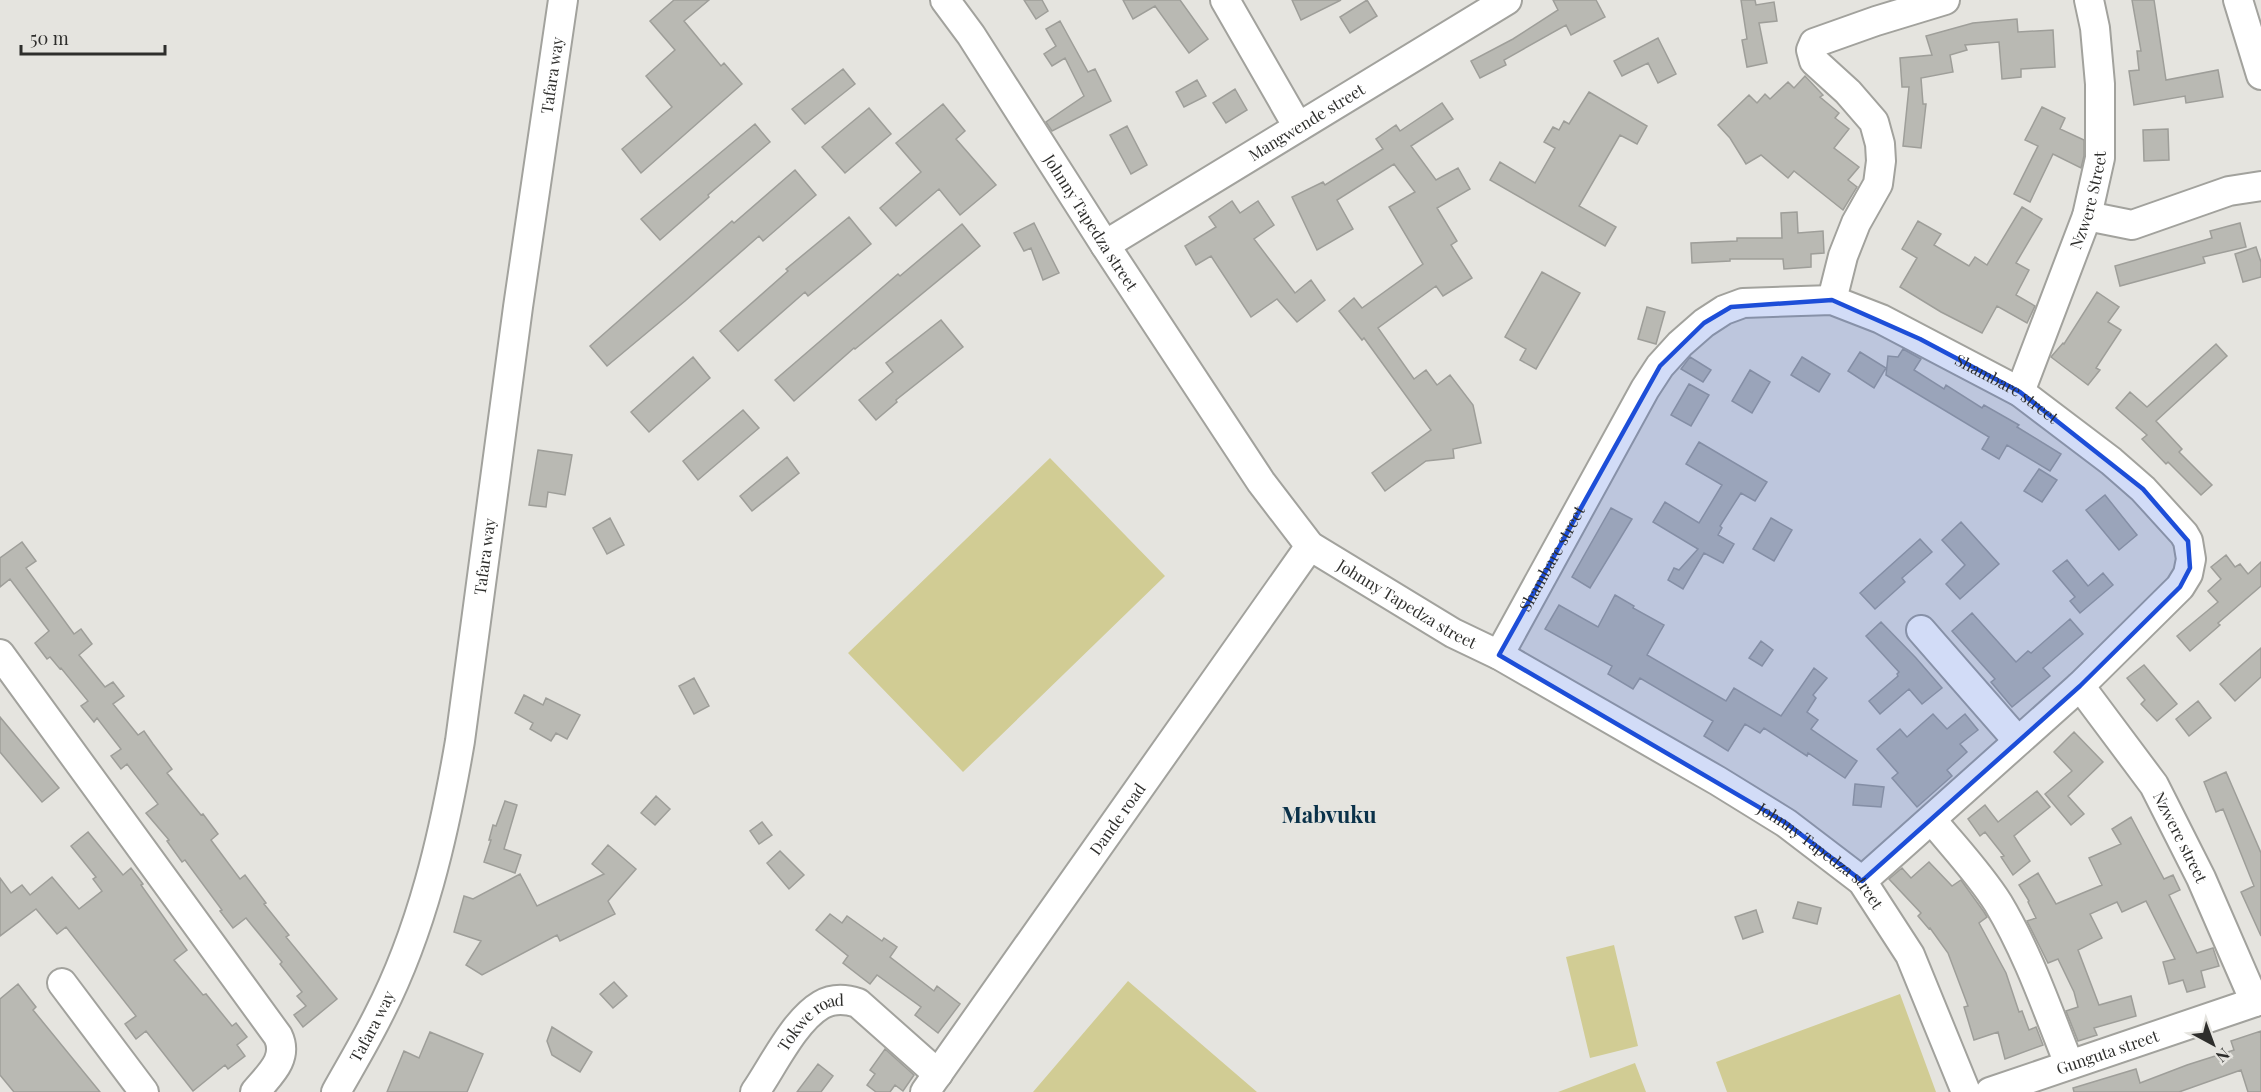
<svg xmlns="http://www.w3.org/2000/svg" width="2261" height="1092" viewBox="0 0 2261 1092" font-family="'Playfair Display',serif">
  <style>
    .green { fill: #d1cc94 }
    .building { fill: #b9b9b3; stroke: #9e9e99; stroke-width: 1.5 }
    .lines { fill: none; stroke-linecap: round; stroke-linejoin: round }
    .minor-casing { stroke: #a2a29d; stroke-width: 32 }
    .minor { stroke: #fff; stroke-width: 28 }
    .marked { fill: #1d4ed8; fill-opacity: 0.2; stroke: #1d4ed8; stroke-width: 4.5; stroke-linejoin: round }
    .labels { text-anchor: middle; stroke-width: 6; stroke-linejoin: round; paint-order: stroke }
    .street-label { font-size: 16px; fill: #2e2e2c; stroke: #e5e4df }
    .district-label { font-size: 22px; font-weight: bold; fill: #0a3149; stroke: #e5e4df }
  </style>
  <rect width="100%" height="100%" fill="#e5e4df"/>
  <path class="green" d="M1050,458L1165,576L963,772L848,653Z
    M1614,945L1638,1046L1590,1058L1566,957Z
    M1128,981L1257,1092H1033Z
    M1900,994L1936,1092H1727L1716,1062Z
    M1635,1063L1646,1092H1558Z"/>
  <path class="building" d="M674,0H709L684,21L721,66L724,63L742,84L641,173L622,149L672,107L646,76L675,50L650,21Z
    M1024,0H1042L1048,11L1036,19Z
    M1123,0H1180L1208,39L1189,53L1155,6L1133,19Z
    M1292,0H1341L1301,20Z
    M1367,0L1377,16L1350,33L1340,17Z
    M1553,0H1596L1605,17L1571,35L1566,25L1504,60L1506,65L1480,78L1471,61L1513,39L1558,10Z
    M1741,0H1755L1756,5L1774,2L1777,21L1759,23L1767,63L1747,67L1742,40L1747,39Z
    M2132,0H2154L2166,80L2218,70L2223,97L2186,103L2185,96L2134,105L2129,71L2139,70L2137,51H2141Z
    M2017,19L2018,32L2053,30L2055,67L2021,69V77L2002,79L1999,42L1965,45L1967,50L1950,55L1953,72L1921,78L1923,104H1926L1921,148L1903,146L1909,87H1902L1900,58L1932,55L1926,36L1973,23Z
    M1060,21L1088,72L1095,69L1111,101L1052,131L1046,122L1084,96L1065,58L1052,66L1044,54L1056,46L1046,29Z
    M1658,38L1676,74L1658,83L1648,63L1622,76L1614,61Z
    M843,69L855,84L805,124L792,109Z
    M1805,76L1823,95L1820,97L1839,113L1835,118L1849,129L1834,148L1859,167L1848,180L1857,187L1843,210L1794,171L1788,178L1761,155L1746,164L1730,138L1718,125L1749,95L1757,103L1765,94L1770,99L1788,82L1794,88Z
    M1197,80L1206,96L1184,107L1176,92Z
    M1235,89L1247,110L1226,123L1213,103Z
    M1589,92L1647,126L1637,144L1620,135L1579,206L1616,227L1605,246L1490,180L1500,162L1535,183L1555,148L1544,142L1553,127L1559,130L1564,121L1569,124Z
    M1442,103L1453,119L1411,146L1436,180L1458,168L1470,189L1437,208L1457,241L1451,245L1472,278L1443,296L1436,286L1378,328L1414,379L1426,370L1437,385L1450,375L1473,405L1481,443L1453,449L1454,458L1426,461L1385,491L1372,473L1431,430L1364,338L1362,340L1339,311L1354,298L1362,308L1423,264L1389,207L1415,192L1394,164L1337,200L1353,229L1317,250L1292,197L1323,182L1325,185L1383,149L1376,139L1396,125L1400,131Z
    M943,104L965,131L956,139L996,185L960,215L939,189L896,226L880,208L921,172L896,143Z
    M2042,107L2065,118L2060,129L2084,140V156L2081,168L2053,154L2030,202L2014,194L2038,146L2025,140Z
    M869,108L891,134L845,173L822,147Z
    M755,124L770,142L708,195L709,197L660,240L641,219Z
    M1127,126L1147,165L1131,174L1110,135Z
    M2168,129L2169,160L2144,161L2143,130Z
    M795,170L816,195L763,241L759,236L685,301L607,366L590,346L732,221L734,223Z
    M1232,201L1240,213L1258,201L1274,225L1254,239L1295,293L1311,280L1325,300L1297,322L1277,299L1251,317L1211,256L1196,265L1185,246L1216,227L1209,217Z
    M2022,207L2042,219L2016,263L2029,270L2016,295L2035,306L2027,323L1997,306L1982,333L1941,312L1900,287L1917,258L1902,249L1918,221L1941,234L1934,245L1969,266L1975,257L1987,265Z
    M1797,212L1798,233L1823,231L1824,253L1811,254V267L1784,269L1783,259H1730V261L1692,263L1691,243L1737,241V238H1782L1781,213Z
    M849,217L871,244L808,296L805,292L738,351L720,331L788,271L786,269Z
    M1034,223L1059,273L1043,280L1031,248L1024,251L1014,233Z
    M2240,223L2246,247L2203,257L2205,263L2120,286L2115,266L2212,238L2210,231Z
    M962,224L980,246L855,349L854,348L794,401L775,380L898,274L900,276Z
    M2256,247L2261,262V277L2243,282L2235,254Z
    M1542,272L1580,293L1536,369L1520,360L1526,349L1505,337Z
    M2097,292L2119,307L2108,322L2121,330L2096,368L2100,370L2088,385L2051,357L2063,343L2064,344Z
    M1647,307L1665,312L1656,344L1638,339Z
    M941,320L963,347L896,400L897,402L876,420L859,400L893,372L886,363Z
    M2216,344L2227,356L2156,421L2182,449L2179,452L2212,485L2201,495L2168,462L2166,464L2142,439L2147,435L2116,408L2130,392L2147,407Z
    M1903,349L1921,359L1914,370L1944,389L1946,385L1982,408L1984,405L2019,425L2017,427L2061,454L2050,471L2007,445L1999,459L1982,449L1989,437L1886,375L1888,356L1898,357Z
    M1860,352L1886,368L1874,388L1848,371Z
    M693,357L710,378L649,432L631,412Z
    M1690,357L1711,370L1703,382L1681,369Z
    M1802,357L1830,374L1819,392L1791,375Z
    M1750,370L1770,382L1752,413L1732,401Z
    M1689,384L1709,395L1691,426L1671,415Z
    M743,410L759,428L698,480L683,461Z
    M1699,442L1767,482L1755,501L1741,493L1720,526L1722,528L1718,535L1734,544L1723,563L1704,553L1683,589L1668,580L1674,568L1679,570L1698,549L1653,522L1665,502L1699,523L1722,485L1686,464Z
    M538,450L572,455L565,495L548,492L546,507L529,505Z
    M787,457L799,473L752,511L740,496Z
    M2039,469L2057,480L2042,502L2024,491Z
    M2105,495L2137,535L2119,550L2086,510Z
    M1611,508L1632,519L1590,588L1572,577Z
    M610,518L624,545L607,554L593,528Z
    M1771,518L1792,530L1774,561L1753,549Z
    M1961,522L1999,564L1960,599L1946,584L1965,565L1942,540Z
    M1920,539L1932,552L1902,578L1905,582L1875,609L1860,593Z
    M22,542L36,561L26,568L74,634L81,629L92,644L79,655L105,687L113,682L124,696L113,704L138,735L144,731L153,744L172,769L167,773L201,815L203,814L218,834L211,840L240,879L245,875L266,903L264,904L289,935L286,937L337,999L303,1027L294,1015L306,1006L297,996L302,992L280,964L282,962L246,918L233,928L220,911L222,910L185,860L182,862L167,841L169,840L146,813L158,804L127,764L121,769L111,756L121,749L97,718L94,722L81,706L88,701L61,668L60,669L50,657L47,659L35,643L49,631L10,579L0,587V558Z
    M2226,555L2235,567L2240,564L2248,574L2261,562V586L2218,623L2220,625L2190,651L2177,636L2218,602L2208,591L2221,579L2211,567Z
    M2067,560L2088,586L2103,573L2113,585L2080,613L2070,601L2075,597L2053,571Z
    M1615,595L1634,606L1633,608L1664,625L1647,655L1726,701L1734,688L1781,716L1814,668L1827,678L1813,695L1816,698L1807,712L1818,720L1811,729L1857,761L1845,778L1808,753L1807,756L1764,728L1760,733L1745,724L1728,751L1704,736L1713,721L1640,678L1633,689L1608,674L1612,666L1545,629L1559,605L1598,627Z
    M1972,613L2016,662L2028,651L2031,653L2070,619L2083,634L2043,668L2050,676L2012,707L1991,682L1995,679L1952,631Z
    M1881,622L1916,658L1942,688L1922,704L1909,689L1880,714L1869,701L1898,676L1897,674L1899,672L1866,636Z
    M1761,641L1773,650L1762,666L1749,658Z
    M2261,648V677L2235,701L2220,684Z
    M2144,665L2177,704L2157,721L2141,704L2145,700L2127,678Z
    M694,678L709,706L694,714L679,686Z
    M524,695L543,705L546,698L580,715L567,739L556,733L551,741L530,729L533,723L515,713Z
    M2198,701L2211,718L2189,736L2176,719Z
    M1933,714L1947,729L1965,714L1978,730L1960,744L1967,752L1947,770L1952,776L1917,807L1892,778L1898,773L1877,749L1900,729L1907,737Z
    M0,717L59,788L42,802L0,752Z
    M2074,732L2103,762L2068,796L2084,814L2071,825L2045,794L2072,771L2054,752Z
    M2226,772L2261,853V936L2241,892L2254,886L2223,809L2216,812L2204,782Z
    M1855,784L1884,787L1881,807L1853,805Z
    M2037,791L2050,807L2014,836L2030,861L2013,875L2001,857L2004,856L1985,832L1980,836L1968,819L1985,805L1998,822Z
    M656,796L670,809L655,825L641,813Z
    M505,801L517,805L504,849L521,855L515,873L484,862L491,840H489L493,825L496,826Z
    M2131,817L2164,879L2173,875L2180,890L2169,895L2197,953L2213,948L2219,966L2201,971L2205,987L2187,992L2183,980L2169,984L2163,962L2175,959L2146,901L2122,912L2117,902L2090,914L2102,938L2078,950L2099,1005L2131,996L2136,1016L2094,1028L2097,1035L2078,1041L2066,1011L2078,1007L2074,992L2058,959L2048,963L2027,921L2036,918L2028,902L2029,901L2019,885L2038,873L2056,904L2102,885L2089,858L2121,844L2112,829Z
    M762,822L772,835L759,844L750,831Z
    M88,832L123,875L131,868L143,884L141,885L187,950L174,960L203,995L206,994L232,1026L236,1023L247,1037L237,1045L245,1056L228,1069L225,1065L193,1091L146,1031L136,1039L125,1024L136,1016L66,927L57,934L36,909L0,936V878L11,893L22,885L30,895L52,877L79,909L102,891L93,879L96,877L71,846Z
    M608,845L636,869L608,901L615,914L560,941L557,935L482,975L466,965L481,941L454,932L464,896L473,899L520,874L537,906L604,874L592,864Z
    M780,851L804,875L789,889L767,863Z
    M1929,862L1952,886L1961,880L1984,912L1987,917L1979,923L2006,973L2019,1012L2022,1011L2029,1030L2036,1027L2043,1045L2005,1059L1998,1032L1974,1040L1964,1007L1968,1006L1948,953L1930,928L1929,929L1918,916L1921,913L1889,879L1902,868L1911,878Z
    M1798,902L1821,908L1817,924L1793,918Z
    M1756,910L1763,932L1743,939L1735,917Z
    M830,914L842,923L847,916L882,941L884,938L897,947L890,957L934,991L937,986L960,1004L938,1033L915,1015L921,1007L877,975L870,984L843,963L848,956L816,930Z
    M614,982L627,996L613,1008L600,994Z
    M18,984L36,1007L33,1010L100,1092H14L0,1075V999Z
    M552,1027L592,1052L580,1072L552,1055L547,1041Z
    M2261,1031V1092H2248L2241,1070L2179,1092H2074L2073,1088L2136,1069L2140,1083L2187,1065L2234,1050L2231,1041Z
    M430,1032L483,1054L467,1092H387L404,1051L419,1058Z
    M885,1049L914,1075L903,1091L895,1085L890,1092H876L867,1085L875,1074L870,1070Z
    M818,1064L833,1076L821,1092H797Z"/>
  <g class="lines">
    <defs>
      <g id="minor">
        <path id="s1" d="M945,0L971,35L1105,245L1261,482L1310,546L1453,633L1499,655L1718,781L1786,823L1862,881L1910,955L1966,1092"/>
        <path d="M1225,0L1298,127"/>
        <path d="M2238,0L2261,75"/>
        <path d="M2087,216L2132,225L2229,191L2261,186"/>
        <path id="s2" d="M1105,245L1507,0"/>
        <path d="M1832,300L1843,256L1856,223L1878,184L1881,161L1880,144L1874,122L1848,92L1814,61L1811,50L1814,43L1876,21L1945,0"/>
        <path id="s3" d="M2020,392L2087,216L2100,158V84L2095,28L2089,0"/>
        <path d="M1921,630L2018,741"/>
        <path d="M0,654L278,1036C289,1059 269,1075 255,1092"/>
        <path id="s4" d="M1499,655L1645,389L1660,366L1680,344L1704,323L1724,310L1743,303L1832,300L1881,319L2020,392L2111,461L2143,489L2184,534L2188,541L2191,559L2188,574L2180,587L2080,686L1862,881"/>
        <path id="s5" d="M2080,686L2154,785L2201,878L2255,1002"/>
        <path d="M1932,820C1954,847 1979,873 1998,903C2028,953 2047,1009 2069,1064"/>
        <path d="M62,983L144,1092"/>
        <path id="s6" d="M336,1092C350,1067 365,1042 378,1016C422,931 444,835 460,741L518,307L563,0"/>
        <path id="s7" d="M755,1092C773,1066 794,1021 821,1005C833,998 846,999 858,1003L938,1074"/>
        <path id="s8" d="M925,1092L1310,546"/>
        <path id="s9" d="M1990,1092L2261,1000"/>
      </g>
    </defs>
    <use href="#minor" class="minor-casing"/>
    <use href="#minor" class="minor"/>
  </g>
  <path class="marked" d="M1832,300L1920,339L2020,392L2143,489L2188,541L2190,568L2180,587L2080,686L1862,881L1786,823L1499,655L1660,366L1704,323L1731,307Z"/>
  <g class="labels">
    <g class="street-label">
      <text dy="6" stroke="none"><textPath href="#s6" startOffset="1047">Tafara way</textPath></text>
      <text dy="6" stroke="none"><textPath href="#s2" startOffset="236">Mangwende street</textPath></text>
      <text dy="6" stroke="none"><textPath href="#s3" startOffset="204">Nzwere Street</textPath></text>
      <text dy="6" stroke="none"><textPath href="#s1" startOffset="266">Johnny Tapedza street</textPath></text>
      <text dy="6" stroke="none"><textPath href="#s4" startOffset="722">Shambare street</textPath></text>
      <text dy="6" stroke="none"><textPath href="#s6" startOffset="561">Tafara way</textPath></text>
      <text dy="6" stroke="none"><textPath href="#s4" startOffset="110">Shambare street</textPath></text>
      <text dy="6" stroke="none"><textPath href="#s1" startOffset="770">Johnny Tapedza street</textPath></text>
      <text dy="6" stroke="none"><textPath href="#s8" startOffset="334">Dande road</textPath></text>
      <text dy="6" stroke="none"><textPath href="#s5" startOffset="182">Nzwere street</textPath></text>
      <text dy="6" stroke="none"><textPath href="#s1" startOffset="1256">Johnny Tapedza street</textPath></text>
      <text dy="6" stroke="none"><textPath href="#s6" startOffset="75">Tafara way</textPath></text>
      <text dy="6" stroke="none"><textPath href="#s7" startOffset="92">Tokwe road</textPath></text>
      <text dy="6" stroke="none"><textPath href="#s9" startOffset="124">Gunguta street</textPath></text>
    </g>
    <g class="district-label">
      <text x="1329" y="823">Mabvuku</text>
    </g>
  </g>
  <g transform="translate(2213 1044) rotate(139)" stroke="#e5e4df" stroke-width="4.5" paint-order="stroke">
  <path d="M0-4.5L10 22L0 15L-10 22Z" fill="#2e2e2c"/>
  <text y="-9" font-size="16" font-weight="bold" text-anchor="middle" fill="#2e2e2c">N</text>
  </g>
  <path d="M21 45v9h144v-9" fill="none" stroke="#2e2e2c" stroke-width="3"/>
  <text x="30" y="45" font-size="18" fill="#2e2e2c" stroke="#e5e4df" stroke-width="4.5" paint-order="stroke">50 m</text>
</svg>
